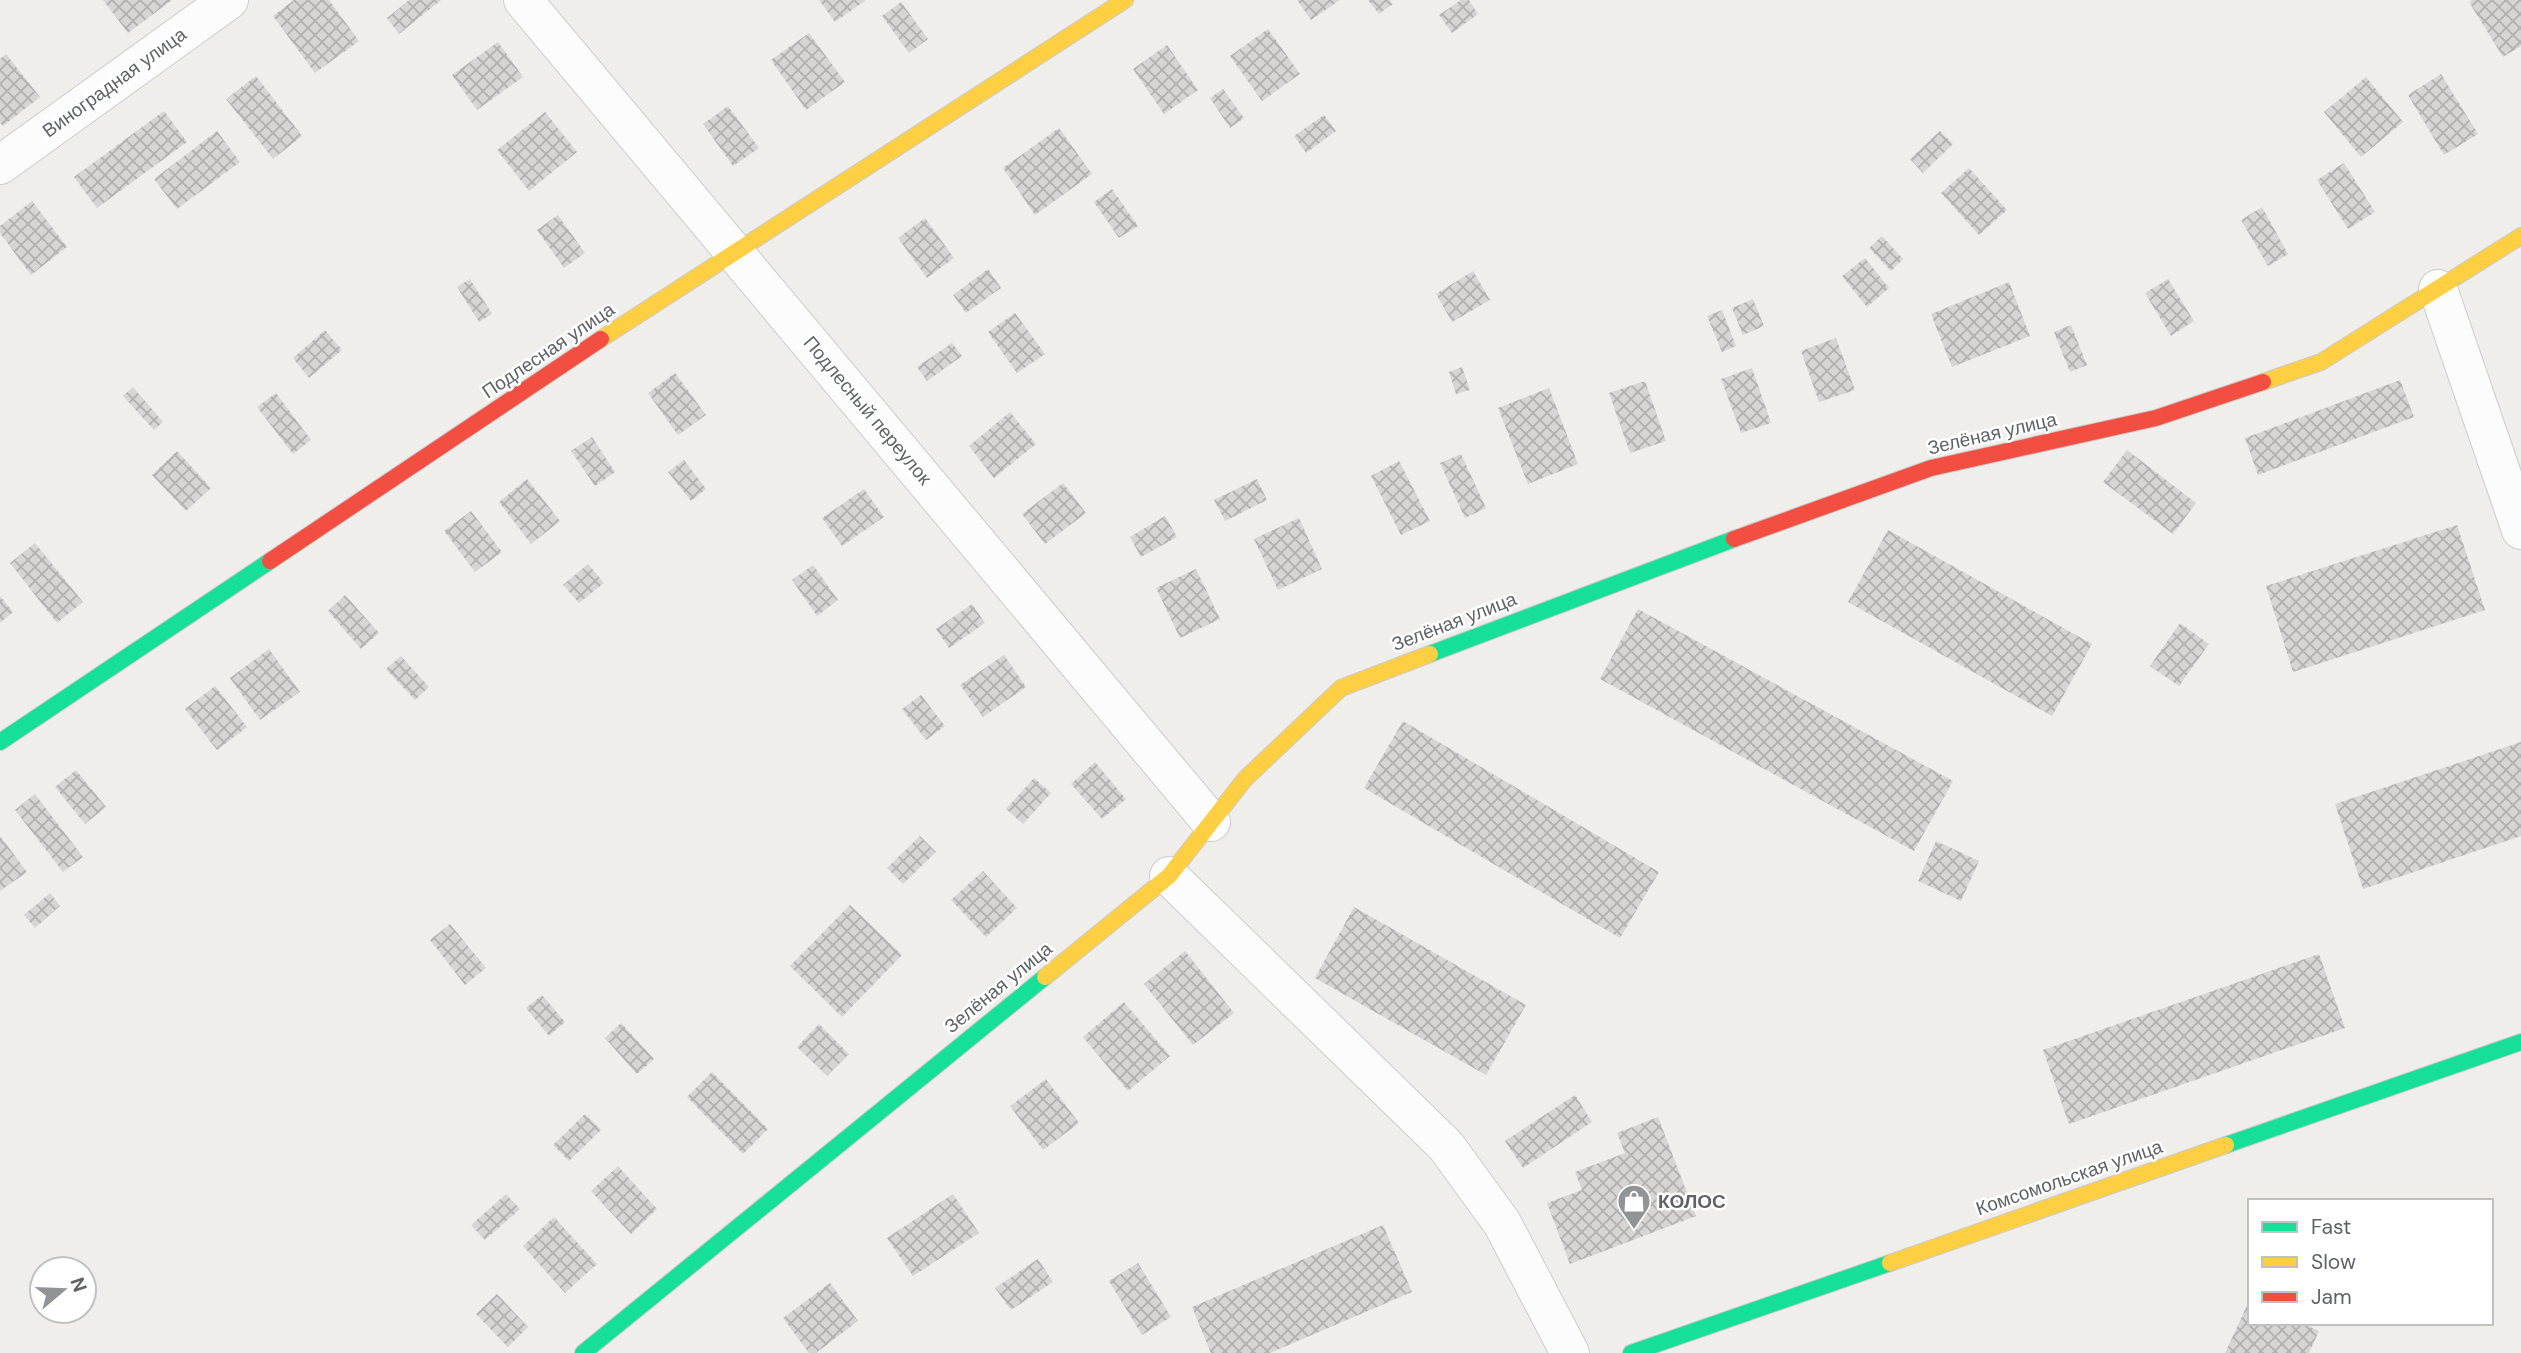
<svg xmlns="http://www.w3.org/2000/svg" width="2521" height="1353" viewBox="0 0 2521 1353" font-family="'DM Sans',sans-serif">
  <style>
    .building { fill: url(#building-cross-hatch) }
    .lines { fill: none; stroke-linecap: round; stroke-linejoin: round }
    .street-casing { stroke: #cbcccc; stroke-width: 40 }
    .fast-casing { stroke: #cacacb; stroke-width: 18 }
    .slow-casing { stroke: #cacacb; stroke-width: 18 }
    .jam-casing { stroke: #cacacb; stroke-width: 18 }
    .street { stroke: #fdfcfc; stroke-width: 38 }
    .fast { stroke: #16e098; stroke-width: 16 }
    .slow { stroke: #ffcf43; stroke-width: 16 }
    .jam { stroke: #f24e42; stroke-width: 16 }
    .labels { text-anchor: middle; stroke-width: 5; stroke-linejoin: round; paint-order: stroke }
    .street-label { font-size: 19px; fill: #5f6368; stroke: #fff }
    .poi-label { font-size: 19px; font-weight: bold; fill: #5f6368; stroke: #fff; text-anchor: start }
  </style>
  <defs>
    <pattern id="building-cross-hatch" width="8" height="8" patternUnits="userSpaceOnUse" patternTransform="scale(1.75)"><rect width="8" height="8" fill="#d6d5d3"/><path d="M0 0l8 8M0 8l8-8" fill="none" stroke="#b1b0af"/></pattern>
  </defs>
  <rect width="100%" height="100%" fill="#efeeea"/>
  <path class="building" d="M103,0H172L128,33Z
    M294,0H329L359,41L315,73L273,16Z
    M409,0H441L399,34L387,18Z
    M819,0H866L835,22Z
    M1297,0H1340L1311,20Z
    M1368,0H1390L1393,4L1379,14Z
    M1461,0H1469L1478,14L1452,33L1439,15Z
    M2472,0H2521V46L2503,57L2469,2Z
    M901,2L928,39L909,53L882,16Z
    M1268,29L1300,74L1262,101L1230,56Z
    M809,33L845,82L806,110L771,60Z
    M498,42L523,77L477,110L452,75Z
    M1167,45L1198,90L1164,114L1133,69Z
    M6,54L40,97L3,126L0,123V59Z
    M2441,74L2478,134L2444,155L2408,95Z
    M256,76L302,136L273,159L226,99Z
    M2366,77L2403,122L2361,157L2324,112Z
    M1223,89L1244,118L1230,128L1210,98Z
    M728,106L759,148L733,166L703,124Z
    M164,111L187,142L97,208L74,177Z
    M545,112L577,152L529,191L497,150Z
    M1324,115L1336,131L1306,153L1294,136Z
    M1059,128L1092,174L1035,215L1003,168Z
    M217,131L240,162L177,209L154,179Z
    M1940,131L1953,144L1923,173L1910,159Z
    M2344,163L2375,212L2348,229L2317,180Z
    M1969,168L2007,210L1979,235L1941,193Z
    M1112,189L1138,226L1119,238L1094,202Z
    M32,201L67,247L31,275L0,233V226Z
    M2262,207L2288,254L2268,266L2241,220Z
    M558,215L585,253L564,268L537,230Z
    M925,218L954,258L927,278L898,238Z
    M1882,236L1903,259L1891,271L1869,248Z
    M1865,258L1889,288L1867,307L1842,276Z
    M988,269L1001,288L966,313L953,295Z
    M1473,271L1490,300L1452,322L1436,294Z
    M470,279L492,314L479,322L457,287Z
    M2168,279L2194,321L2171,336L2145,293Z
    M2009,282L2030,336L1952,367L1931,314Z
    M1753,299L1764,326L1743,335L1732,308Z
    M1722,310L1736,346L1722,352L1707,316Z
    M1015,313L1045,354L1017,373L988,332Z
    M2071,325L2087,365L2070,372L2054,332Z
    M325,330L342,350L309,378L293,358Z
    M1836,338L1855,390L1819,402L1801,351Z
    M952,343L962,356L927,381L917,367Z
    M1462,367L1470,390L1456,394L1449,372Z
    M1752,368L1771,423L1741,433L1721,379Z
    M675,373L706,415L678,435L648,393Z
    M2400,380L2414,417L2258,475L2245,438Z
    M1645,381L1666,441L1630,453L1609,393Z
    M133,387L163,422L154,430L123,396Z
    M1549,388L1578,464L1528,484L1498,408Z
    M276,393L311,440L293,454L257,407Z
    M1010,412L1036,444L994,478L969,446Z
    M592,437L615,472L595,486L571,451Z
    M2127,450L2196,503L2173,534L2103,482Z
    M177,451L211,488L186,511L152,475Z
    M1461,454L1486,508L1465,518L1440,463Z
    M684,460L706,489L691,501L668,472Z
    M1399,461L1430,521L1401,535L1371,476Z
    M527,479L560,521L531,544L499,502Z
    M1257,479L1267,500L1225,521L1214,500Z
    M1063,483L1086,513L1045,544L1022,514Z
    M864,489L884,517L842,546L822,518Z
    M471,511L502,552L475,572L444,531Z
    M1165,516L1177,537L1141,557L1130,537Z
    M1299,518L1322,569L1278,590L1254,539Z
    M2457,525L2485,610L2293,672L2266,586Z
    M1888,530L2092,644L2052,716L1848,602Z
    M35,543L83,602L57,623L10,563Z
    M588,564L604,583L579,603L563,585Z
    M813,565L838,600L817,616L792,580Z
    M1196,569L1220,619L1180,638L1156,588Z
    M345,595L379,633L361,649L328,611Z
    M0,596L13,612L0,623Z
    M972,604L985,623L949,648L936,629Z
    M1638,609L1953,781L1914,851L1600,679Z
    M2180,623L2209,644L2179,686L2150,666Z
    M269,649L300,692L260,720L230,678Z
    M1004,655L1026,687L983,717L960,685Z
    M401,656L429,687L415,700L386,669Z
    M215,686L247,727L217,750L185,709Z
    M921,695L945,726L926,740L902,709Z
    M1403,721L1659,872L1620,938L1364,788Z
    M2521,742V836L2363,889L2335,804Z
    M1095,762L1126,799L1102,819L1071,784Z
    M76,770L106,807L85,824L55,787Z
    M1034,778L1051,793L1023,824L1006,809Z
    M35,794L83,857L63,872L15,810Z
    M0,836L27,872L0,891Z
    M920,836L936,852L903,884L887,868Z
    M1936,841L1979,861L1961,901L1918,881Z
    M983,871L1017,908L986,937L951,900Z
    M50,893L60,906L35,928L24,915Z
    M850,905L902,955L842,1017L790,966Z
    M1354,907L1526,1005L1486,1075L1315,978Z
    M450,924L486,968L465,985L430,940Z
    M1185,951L1234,1013L1193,1045L1144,984Z
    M2319,954L2345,1028L2069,1124L2043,1050Z
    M542,995L565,1022L549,1036L526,1008Z
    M1124,1002L1170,1056L1128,1091L1083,1037Z
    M621,1023L654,1059L637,1074L605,1038Z
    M819,1024L849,1054L827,1076L797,1047Z
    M712,1072L768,1129L743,1154L687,1097Z
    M1046,1079L1079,1123L1043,1150L1010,1106Z
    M1575,1095L1592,1122L1523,1168L1505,1141Z
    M585,1114L601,1130L569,1161L553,1145Z
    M1658,1117L1696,1216L1570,1264L1547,1203L1582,1190L1575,1172L1625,1153L1617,1133Z
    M618,1166L657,1209L631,1234L591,1191Z
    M506,1194L520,1209L485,1240L471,1225Z
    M953,1194L979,1233L913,1276L887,1238Z
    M554,1217L597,1264L565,1293L523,1246Z
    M1383,1225L1412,1292L1270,1353H1211L1192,1307Z
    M1038,1259L1053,1282L1011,1310L995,1288Z
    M1138,1263L1171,1317L1142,1335L1109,1281Z
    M830,1283L858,1321L816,1353H809L783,1318Z
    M497,1294L528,1327L508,1347L476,1314Z
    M2250,1299V1323H2302L2319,1331L2309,1353H2225Z"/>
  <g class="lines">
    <defs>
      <path id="street" d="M523,0L1211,822
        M0,165L229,0
        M2438,289L2521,530
        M1169,876L1446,1146L1502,1223L1570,1353"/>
      <path id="fast" d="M1430,654L1734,539
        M0,742L270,561
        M2226,1145L2521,1042
        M583,1353L1045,977
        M1631,1353L1890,1263"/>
      <path id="slow" d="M601,339L1125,0
        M2263,382L2321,362L2521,236
        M1045,977L1169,876L1245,779L1341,688L1430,654
        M1890,1263L2226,1145"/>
      <path id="jam" d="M1734,539L1931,468L2156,418L2263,382
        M270,561L601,339"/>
    </defs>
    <use href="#street" class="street-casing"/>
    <use href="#fast" class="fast-casing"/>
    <use href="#slow" class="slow-casing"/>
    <use href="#jam" class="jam-casing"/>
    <use href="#street" class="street"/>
    <use href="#fast" class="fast"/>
    <use href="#slow" class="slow"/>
    <use href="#jam" class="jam"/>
  </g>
  <defs>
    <symbol id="shop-pin" viewBox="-11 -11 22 30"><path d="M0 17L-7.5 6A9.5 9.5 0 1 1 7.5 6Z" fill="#919496" stroke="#fff"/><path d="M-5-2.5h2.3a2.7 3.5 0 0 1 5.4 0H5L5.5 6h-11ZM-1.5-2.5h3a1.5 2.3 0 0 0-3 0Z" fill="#fff"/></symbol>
  </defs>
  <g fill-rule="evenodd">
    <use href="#shop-pin" x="1615" y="1182" width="38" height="52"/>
  </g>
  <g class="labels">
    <g class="street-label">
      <text transform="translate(114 82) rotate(-36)" y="7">Виноградная улица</text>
      <text transform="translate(548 350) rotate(-34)" y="7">Подлесная улица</text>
      <text transform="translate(868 410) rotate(50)" y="7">Подлесный переулок</text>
      <text transform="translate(1992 433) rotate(-13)" y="7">Зелёная улица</text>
      <text transform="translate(1454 621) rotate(-21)" y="7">Зелёная улица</text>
      <text transform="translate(998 987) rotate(-39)" y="7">Зелёная улица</text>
      <text transform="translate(2069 1177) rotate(-19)" y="7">Комсомольская улица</text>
    </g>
    <g class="poi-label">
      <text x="1658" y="1208">КОЛОС</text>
    </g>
  </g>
  <rect x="2248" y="1199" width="245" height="126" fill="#ffffff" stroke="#bfc1c3" stroke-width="2"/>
  <rect x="2262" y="1222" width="35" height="10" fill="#16e098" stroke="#bfc1c3" stroke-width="2"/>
  <text x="2311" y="1234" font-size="21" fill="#5f6368">Fast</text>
  <rect x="2262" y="1257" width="35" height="10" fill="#ffcf43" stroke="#bfc1c3" stroke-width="2"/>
  <text x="2311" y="1269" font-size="21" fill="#5f6368">Slow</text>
  <rect x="2262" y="1292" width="35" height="10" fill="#f24e42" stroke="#bfc1c3" stroke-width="2"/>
  <text x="2311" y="1304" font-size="21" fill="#5f6368">Jam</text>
  <g transform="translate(63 1290) rotate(71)"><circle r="33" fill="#ffffff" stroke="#bfc1c3" stroke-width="2"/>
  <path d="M0-5L12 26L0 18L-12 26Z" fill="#919496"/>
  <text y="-10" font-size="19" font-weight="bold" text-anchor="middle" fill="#5f6368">N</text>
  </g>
</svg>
